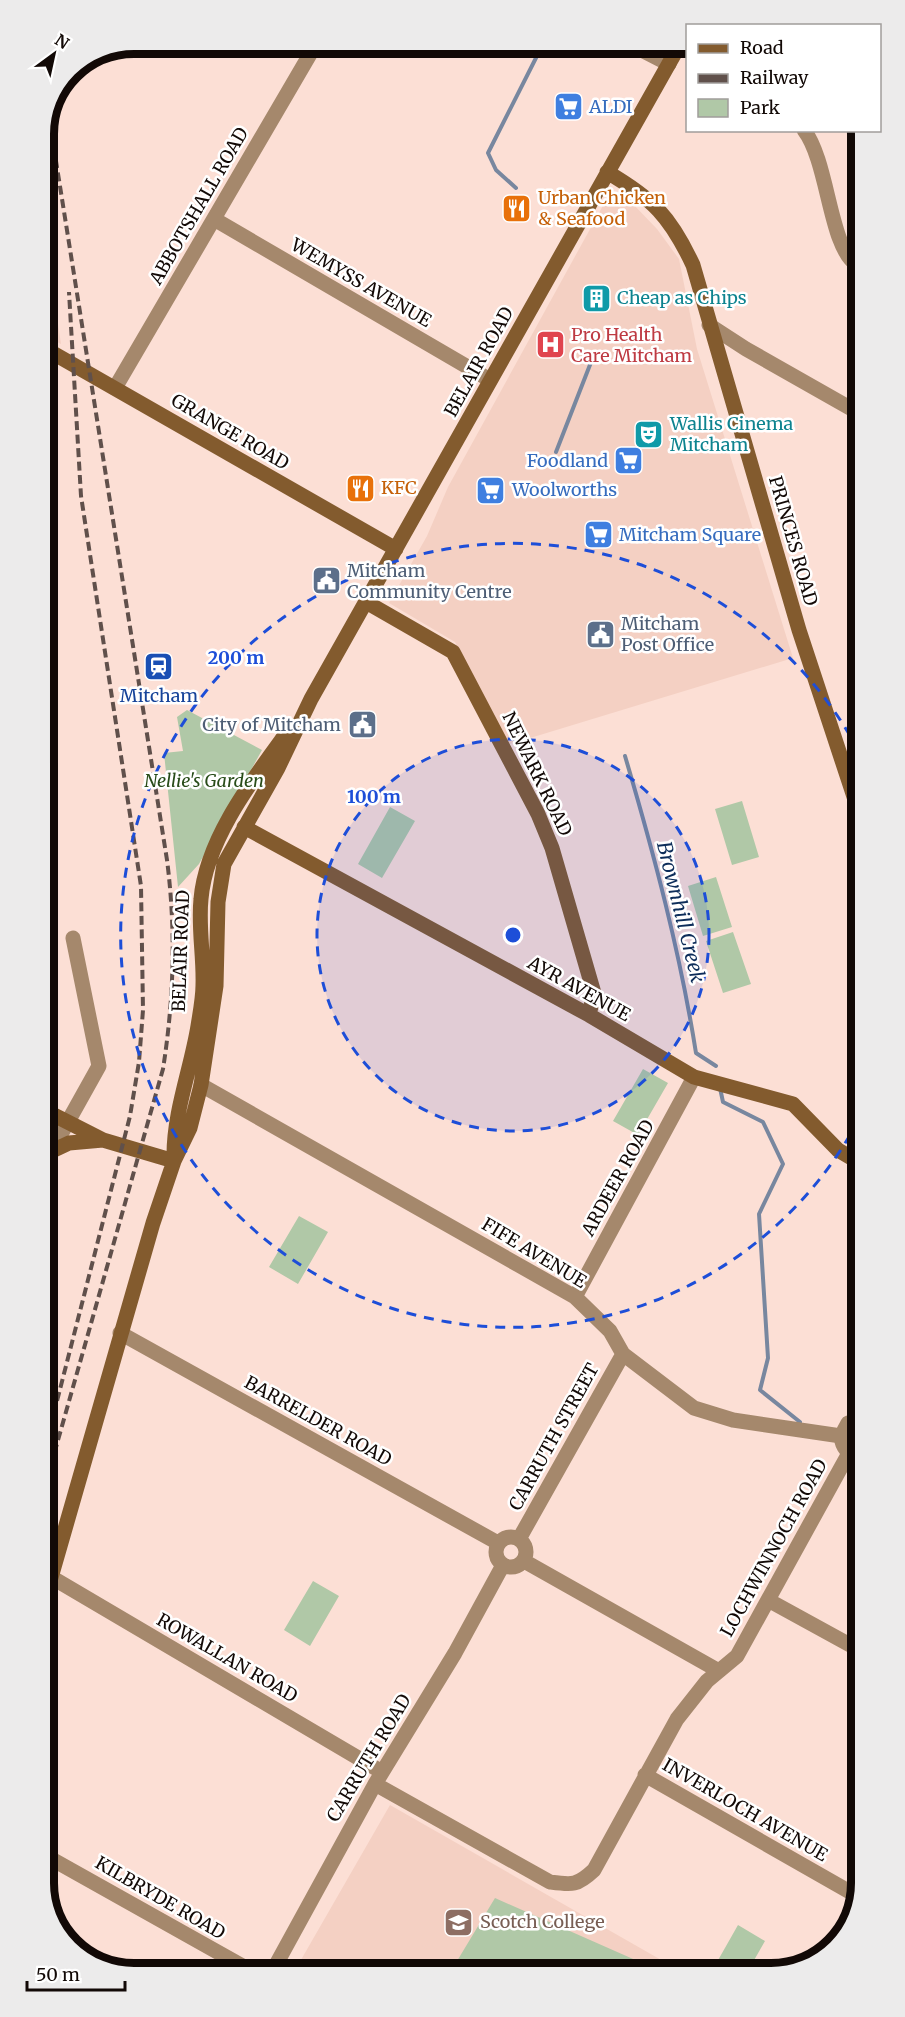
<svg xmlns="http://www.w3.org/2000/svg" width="905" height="2017" viewBox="0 0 905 2017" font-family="Merriweather,serif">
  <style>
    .built { fill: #f4d0c3 }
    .green { fill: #b0c8a7 }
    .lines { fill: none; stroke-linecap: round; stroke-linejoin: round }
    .stream { stroke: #78879f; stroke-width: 4 }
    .street { stroke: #a5886c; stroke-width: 15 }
    .secondary { stroke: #835b2e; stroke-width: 15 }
    .rail { stroke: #60504b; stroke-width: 4; stroke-dasharray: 9 4.5; stroke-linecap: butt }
    .ring { fill: none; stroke: #1d4ed8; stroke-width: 3; stroke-dasharray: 10 8 }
    .labels { text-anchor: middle; stroke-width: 5; stroke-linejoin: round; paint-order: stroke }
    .shop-label { font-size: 18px; fill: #366cbe; stroke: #fff; text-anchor: start }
    .food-label { font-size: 18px; fill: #c56008; stroke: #fff; text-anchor: start }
    .street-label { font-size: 18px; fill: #120906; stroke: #fff }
    .culture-label { font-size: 18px; fill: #0d838f; stroke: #fff; text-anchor: start }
    .health-label { font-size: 18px; fill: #be3a42; stroke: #fff; text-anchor: start }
    .service-label { font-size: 18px; fill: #4e5e75; stroke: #fff; text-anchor: start }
    .transit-label { font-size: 18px; fill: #164399; stroke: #fff }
    .park-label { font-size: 18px; font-style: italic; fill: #284c19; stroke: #fff }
    .education-label { font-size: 18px; fill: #785e54; stroke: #fff; text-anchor: start }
    .water-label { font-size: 20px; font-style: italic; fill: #0d2d5a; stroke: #fff }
    .rim { fill: none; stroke: #120906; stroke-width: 8 }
    .centre { fill: #1d4ed8; stroke: #fff; stroke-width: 3 }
    .ring-label { font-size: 18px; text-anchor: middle; font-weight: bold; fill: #1d4ed8; stroke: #fff; stroke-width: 5; stroke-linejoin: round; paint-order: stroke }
  </style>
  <rect width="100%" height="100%" fill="#fcdfd5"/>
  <path class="built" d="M611,191L632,203L657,229L679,259L697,349L793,658L507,745L455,642L389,603L427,536L448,487Z
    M44,230L61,344L44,335Z
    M390,1805L677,1969L294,1972Z"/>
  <path class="green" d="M187,710L262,750L199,864L178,887L164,753L183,751L177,717Z
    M742,801L759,857L732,865L715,809Z
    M390,807L415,821L382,878L358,864Z
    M716,877L732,927L703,936L688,886Z
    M733,932L751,984L723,993L706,941Z
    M643,1069L668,1083L638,1135L613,1121Z
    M299,1216L328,1232L298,1284L269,1267Z
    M313,1581L339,1596L310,1646L284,1630Z
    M495,1898L658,1970L451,1971Z
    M738,1925L765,1941L749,1969H713Z"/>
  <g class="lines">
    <path class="stream" d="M516,188L496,170L488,153L543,44
      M556,452L595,352
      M625,756C654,854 680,952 696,1053L716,1066
      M720,1088L723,1102L763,1122L783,1164L759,1214L768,1358L760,1390L800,1422"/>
    <path class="street" d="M630,44L669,64
      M73,73L77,67
      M804,130C829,163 829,247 857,265
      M214,219L490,380
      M709,325L746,349L857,412
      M44,370L50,351
      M115,388L316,44
      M201,1085L575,1297L610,1331L623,1354L694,1408L733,1420L841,1436
      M46,1161L99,1066L73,938
      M575,1297L694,1077
      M120,1333L498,1543
      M860,1419L848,1423L841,1436C842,1448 848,1455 860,1456
      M496 1552a15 15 0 1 1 30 0a15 15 0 1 1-30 0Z
      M519,1539L623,1354
      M524,1561L719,1671
      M51,1577L382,1772
      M768,1600L861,1651
      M645,1775L857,1896
      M375,1784L550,1882C572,1885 577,1886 594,1870L677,1719L707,1681L737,1656L849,1453
      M48,1857L253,1972
      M272,1972L375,1784L455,1653L503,1565"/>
    <path class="secondary" d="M607,172C653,199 670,216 693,265L799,630L859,812
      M44,348L396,549
      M366,602L453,652L538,814L552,848L594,993L589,1015
      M244,827L589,1015L694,1077L793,1104L838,1150L860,1163
      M46,1111L103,1140L174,1161
      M52,1151L69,1143L103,1140
      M174,1155C174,1111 191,1069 198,1026C200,1013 203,998 203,985C204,957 198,927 201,899C206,839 253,779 288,731
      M48,1588L153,1223L174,1161L190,1128L201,1085L216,986L218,902L224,864L278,768L311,699L680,44"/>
    <path class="rail" d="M47,1440L130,1116L139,1062L143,1010L141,886L81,496L69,292
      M47,1479L163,1069C174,999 176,930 167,860L49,117"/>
  </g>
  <circle cx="513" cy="935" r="196" fill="#1d4ed8" fill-opacity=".12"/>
  <g class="ring">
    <circle cx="513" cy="935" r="196"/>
    <path d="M859 1119A392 392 0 1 1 857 748"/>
  </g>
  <defs>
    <symbol id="supermarket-square" viewBox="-11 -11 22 22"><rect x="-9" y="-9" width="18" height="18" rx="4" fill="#3f7fe0" stroke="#fff"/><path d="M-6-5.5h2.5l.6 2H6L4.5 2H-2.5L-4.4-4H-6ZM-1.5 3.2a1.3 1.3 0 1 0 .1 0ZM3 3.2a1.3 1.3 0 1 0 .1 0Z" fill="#fff"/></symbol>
    <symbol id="restaurant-square" viewBox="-11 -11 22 22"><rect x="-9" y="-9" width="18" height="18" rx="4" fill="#e8710a" stroke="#fff"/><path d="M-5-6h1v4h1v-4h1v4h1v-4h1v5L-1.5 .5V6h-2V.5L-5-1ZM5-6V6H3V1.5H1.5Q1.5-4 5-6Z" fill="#fff"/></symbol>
    <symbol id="building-square" viewBox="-11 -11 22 22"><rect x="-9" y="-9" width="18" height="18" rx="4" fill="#0f9aa8" stroke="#fff"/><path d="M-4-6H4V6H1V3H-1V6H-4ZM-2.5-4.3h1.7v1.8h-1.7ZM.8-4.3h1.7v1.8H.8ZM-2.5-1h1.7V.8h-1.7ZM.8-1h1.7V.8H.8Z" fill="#fff"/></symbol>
    <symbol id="hospital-square" viewBox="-11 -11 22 22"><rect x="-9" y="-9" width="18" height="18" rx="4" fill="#e0444e" stroke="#fff"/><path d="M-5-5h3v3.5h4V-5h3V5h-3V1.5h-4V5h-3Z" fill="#fff"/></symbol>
    <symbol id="theatre-square" viewBox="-11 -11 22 22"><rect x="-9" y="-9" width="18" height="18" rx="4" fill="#0f9aa8" stroke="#fff"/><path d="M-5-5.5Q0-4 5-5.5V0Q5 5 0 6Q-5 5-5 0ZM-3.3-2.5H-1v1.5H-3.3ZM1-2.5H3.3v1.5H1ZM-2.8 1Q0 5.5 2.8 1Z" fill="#fff"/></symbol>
    <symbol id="civic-square" viewBox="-11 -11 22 22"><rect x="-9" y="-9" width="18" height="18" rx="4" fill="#5c6f8a" stroke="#fff"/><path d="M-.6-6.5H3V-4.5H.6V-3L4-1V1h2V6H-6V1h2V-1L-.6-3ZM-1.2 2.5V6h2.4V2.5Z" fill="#fff"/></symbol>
    <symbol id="station-square" viewBox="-11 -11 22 22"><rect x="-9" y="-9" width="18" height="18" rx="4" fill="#1a4fb4" stroke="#fff"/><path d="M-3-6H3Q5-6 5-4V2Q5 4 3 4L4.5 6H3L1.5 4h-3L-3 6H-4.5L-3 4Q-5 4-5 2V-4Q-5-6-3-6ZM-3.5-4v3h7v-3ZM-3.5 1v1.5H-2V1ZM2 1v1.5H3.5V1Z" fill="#fff"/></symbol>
    <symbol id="university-square" viewBox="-11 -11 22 22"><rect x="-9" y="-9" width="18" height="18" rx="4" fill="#8d6e63" stroke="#fff"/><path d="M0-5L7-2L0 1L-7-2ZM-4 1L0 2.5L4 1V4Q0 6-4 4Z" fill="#fff"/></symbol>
  </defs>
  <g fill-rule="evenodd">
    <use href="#supermarket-square" x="552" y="90" width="33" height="33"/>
    <use href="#restaurant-square" x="500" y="192" width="33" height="33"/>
    <use href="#building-square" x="580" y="282" width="33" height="33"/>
    <use href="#hospital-square" x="534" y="328" width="33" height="33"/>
    <use href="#theatre-square" x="632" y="418" width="33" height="33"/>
    <use href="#supermarket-square" x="612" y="444" width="33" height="33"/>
    <use href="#restaurant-square" x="344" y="472" width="33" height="33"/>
    <use href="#supermarket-square" x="474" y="474" width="33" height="33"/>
    <use href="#supermarket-square" x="582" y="518" width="33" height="33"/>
    <use href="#civic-square" x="310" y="564" width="33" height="33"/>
    <use href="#civic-square" x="584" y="618" width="33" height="33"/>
    <use href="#station-square" x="142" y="650" width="33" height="33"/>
    <use href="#civic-square" x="346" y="708" width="33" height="33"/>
    <use href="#university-square" x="442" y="1906" width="33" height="33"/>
  </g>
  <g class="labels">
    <g class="shop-label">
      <text x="589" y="113">ALDI</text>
      <text x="608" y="467" text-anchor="end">Foodland</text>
      <text x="512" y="496">Woolworths</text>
      <text x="619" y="541">Mitcham Square</text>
    </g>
    <g class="food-label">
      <text x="538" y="204">Urban Chicken<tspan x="538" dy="21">&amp; Seafood</tspan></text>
      <text x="381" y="494">KFC</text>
    </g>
    <g class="street-label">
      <text transform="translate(199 206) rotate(-60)" y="6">ABBOTSHALL ROAD</text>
      <text transform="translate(361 283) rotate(30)" y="6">WEMYSS AVENUE</text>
      <text transform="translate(479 362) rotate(-61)" y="6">BELAIR ROAD</text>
      <text transform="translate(230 432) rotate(30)" y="6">GRANGE ROAD</text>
      <text transform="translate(793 541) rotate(74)" y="6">PRINCES ROAD</text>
      <text transform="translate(537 774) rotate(64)" y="6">NEWARK ROAD</text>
      <text transform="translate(181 951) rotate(-88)" y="6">BELAIR ROAD</text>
      <text transform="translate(579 989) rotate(29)" y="6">AYR AVENUE</text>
      <text transform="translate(618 1178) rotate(-61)" y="6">ARDEER ROAD</text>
      <text transform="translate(534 1253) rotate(31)" y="6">FIFE AVENUE</text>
      <text transform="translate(318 1421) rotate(29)" y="6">BARRELDER ROAD</text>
      <text transform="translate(554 1437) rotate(-61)" y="6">CARRUTH STREET</text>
      <text transform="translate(774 1548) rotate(-61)" y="6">LOCHWINNOCH ROAD</text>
      <text transform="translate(227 1658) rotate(30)" y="6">ROWALLAN ROAD</text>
      <text transform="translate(369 1758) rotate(-59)" y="6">CARRUTH ROAD</text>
      <text transform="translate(745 1810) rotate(30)" y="6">INVERLOCH AVENUE</text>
      <text transform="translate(160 1898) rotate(30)" y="6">KILBRYDE ROAD</text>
    </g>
    <g class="culture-label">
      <text x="617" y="304">Cheap as Chips</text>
      <text x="670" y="430">Wallis Cinema<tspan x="670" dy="21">Mitcham</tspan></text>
    </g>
    <g class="health-label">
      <text x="571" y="341">Pro Health<tspan x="571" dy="21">Care Mitcham</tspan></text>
    </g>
    <g class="service-label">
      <text x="347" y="577">Mitcham<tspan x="347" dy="21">Community Centre</tspan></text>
      <text x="621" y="630">Mitcham<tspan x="621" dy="21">Post Office</tspan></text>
      <text x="341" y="731" text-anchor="end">City of Mitcham</text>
    </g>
    <g class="transit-label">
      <text x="159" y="702">Mitcham</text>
    </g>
    <g class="park-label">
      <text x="204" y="787">Nellie's Garden</text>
    </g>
    <g class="education-label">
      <text x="480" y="1928">Scotch College</text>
    </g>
    <g class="water-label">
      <text transform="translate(681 912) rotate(76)" y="7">Brownhill Creek</text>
    </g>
  </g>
  <path d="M0 0H905V2017H0ZM134 54H771A80 80 0 0 1 851 134V1883A80 80 0 0 1 771 1963H134A80 80 0 0 1 54 1883V134A80 80 0 0 1 134 54Z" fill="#ecebeb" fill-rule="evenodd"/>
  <path class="rim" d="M134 54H771A80 80 0 0 1 851 134V1883A80 80 0 0 1 771 1963H134A80 80 0 0 1 54 1883V134A80 80 0 0 1 134 54Z"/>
  <circle cx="513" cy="935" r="9" class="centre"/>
  <g class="ring-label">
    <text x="236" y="664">200 m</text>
    <text x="374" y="803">100 m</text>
  </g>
  <rect x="686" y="24" width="195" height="108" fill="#ffffff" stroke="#a09d9b" stroke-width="1.5"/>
  <rect x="698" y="44" width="30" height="9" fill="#835b2e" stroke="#a09d9b" stroke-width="1.5"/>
  <text x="740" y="54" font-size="18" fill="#120906">Road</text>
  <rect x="698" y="74" width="30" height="9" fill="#60504b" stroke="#a09d9b" stroke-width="1.5"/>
  <text x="740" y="84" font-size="18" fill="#120906">Railway</text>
  <rect x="698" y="99" width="30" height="18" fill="#b0c8a7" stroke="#a09d9b" stroke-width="1.5"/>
  <text x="740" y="114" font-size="18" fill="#120906">Park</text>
  <g transform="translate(54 54) rotate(33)" stroke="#ffffff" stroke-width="4.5" paint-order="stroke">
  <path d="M0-4.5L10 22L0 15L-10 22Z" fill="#120906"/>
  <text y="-9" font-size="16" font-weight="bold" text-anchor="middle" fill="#120906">N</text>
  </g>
  <path d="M27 1981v9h98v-9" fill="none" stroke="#120906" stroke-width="3"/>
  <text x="36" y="1981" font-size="18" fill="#120906" stroke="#ffffff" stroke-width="4.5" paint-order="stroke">50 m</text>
</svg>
